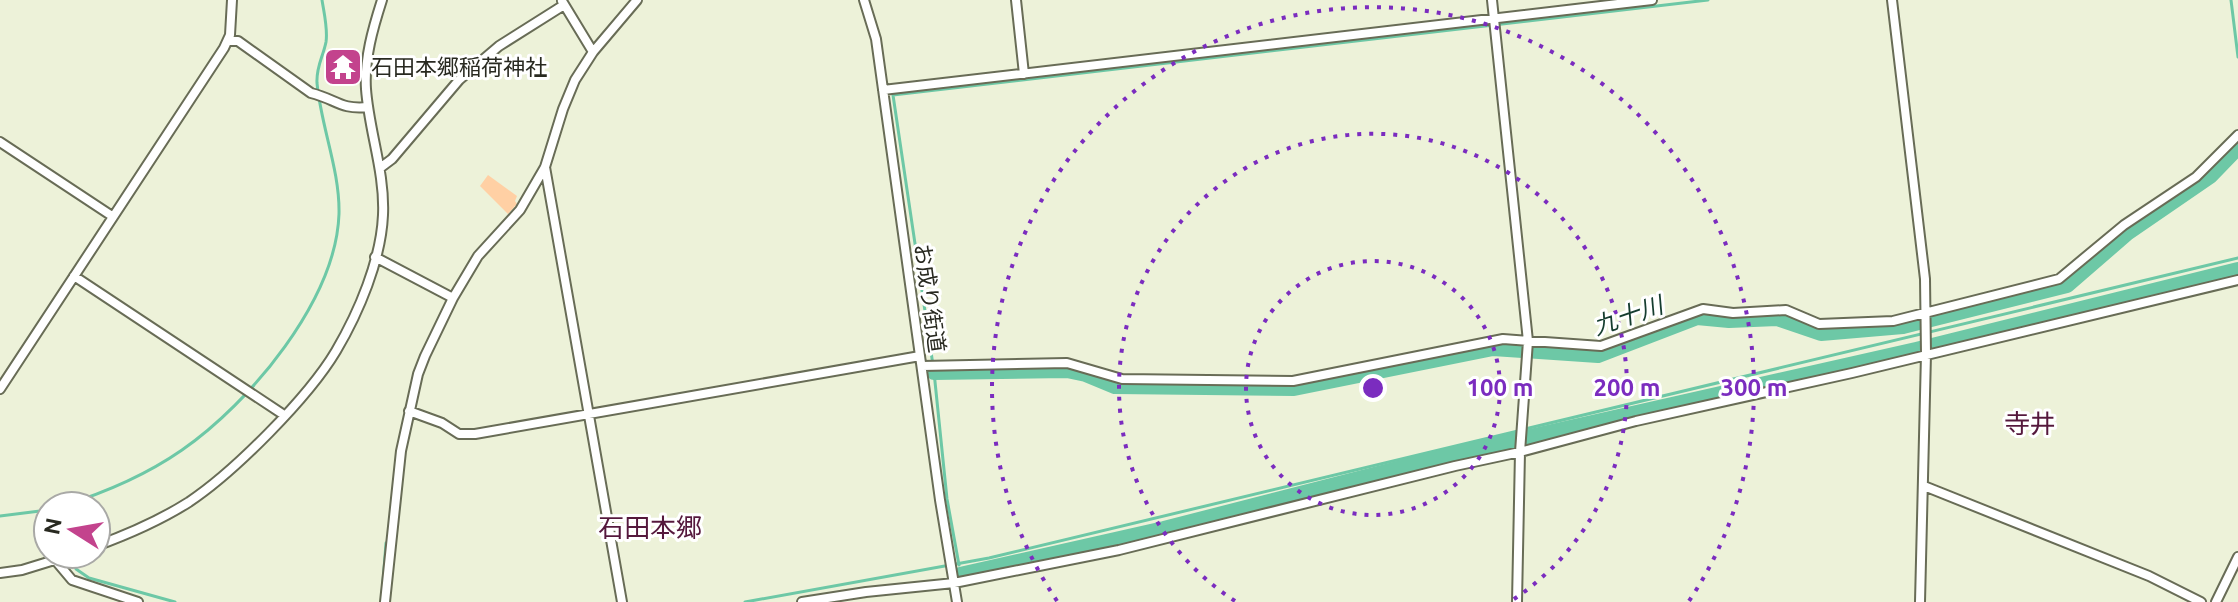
<svg xmlns="http://www.w3.org/2000/svg" width="2238" height="602" viewBox="0 0 2238 602" font-family="Ubuntu,'Noto Sans JP',sans-serif">
  <style>
    .green { fill: #ffd0a4 }
    .lines { fill: none; stroke-linecap: round; stroke-linejoin: round }
    .stream { stroke: #6dc8a6; stroke-width: 3 }
    .river { stroke: #6dc8a6; stroke-width: 16 }
    .minor-casing { stroke: #686c56; stroke-width: 12 }
    .minor { stroke: #fff; stroke-width: 8 }
    .ring { fill: none; stroke: #7b2cbf; stroke-width: 4; stroke-dasharray: 4 8 }
    .labels { text-anchor: middle; stroke-width: 6; stroke-linejoin: round; paint-order: stroke }
    .poi-label { font-size: 22px; fill: #282920; stroke: #fff; text-anchor: start }
    .street-label { font-size: 22px; fill: #282920; stroke: #fff }
    .water-label { font-size: 24px; font-style: italic; fill: #153d2f; stroke: #fff }
    .quarter-label { font-size: 26px; fill: #55183c; stroke: #fff }
    .centre { fill: #7b2cbf; stroke: #fff; stroke-width: 4 }
    .ring-label { font-size: 24px; text-anchor: middle; font-weight: bold; fill: #7b2cbf; stroke: #fff; stroke-width: 6; stroke-linejoin: round; paint-order: stroke }
  </style>
  <rect width="100%" height="100%" fill="#edf2d9"/>
  <path class="green" d="M488,175L517,196L515,201L517,204L508,214L480,186Z"/>
  <g class="lines">
    <path class="stream" d="M2231,0L2238,57
      M1525,429L2238,258
      M62,506C104,493 146,475 182,450C250,403 336,300 339,214C340,170 321,127 317,83C316,67 323,57 326,42C328,29 324,13 322,0
      M0,516L48,510
      M71,557L76,569L89,578L175,602
      M959,565L947,499L934,372L893,95L1708,0
      M382,595L386,543
      M745,602L989,558L1518,431"/>
    <path class="river" d="M934,372L1067,370L1086,374L1115,386L1294,388L1493,348L1598,355L1697,317L1729,320L1777,318L1821,333L1903,326L2067,285L2127,233L2210,176L2238,147
      M960,575L1164,529L1460,453L1916,350L2238,270"/>
    <defs>
      <path id="minor" d="M864,0L876,39L940,500L957,602
        M1016,0L1024,74
        M1492,0L1528,341L1520,452L1517,602
        M1892,0L1925,279L1926,354L1920,602
        M562,1L593,52
        M228,41H238L311,93C336,99 340,110 368,107
        M883,90L1652,0
        M0,142L112,216
        M545,167L622,602
        M380,168L392,159L459,80L499,46L564,5
        M375,257L453,298
        M74,276L284,415
        M922,366L1067,363L1122,379L1293,381L1503,339L1601,346L1703,309L1733,313L1786,310L1819,324L1893,321L2059,279L2124,225L2196,177L2238,135
        M0,389L224,48L230,35L232,0
        M409,411L442,423L459,434H475L920,356
        M1924,486L2149,576L2201,602
        M96,546C129,534 159,521 189,502C234,472 308,398 336,351C359,312 381,260 383,215C385,172 369,131 366,89C364,59 373,28 382,0
        M56,561L72,580L138,602
        M0,573L22,570L74,554
        M385,602L401,451L418,374L425,356L453,298L478,256L520,210L545,167L563,109L575,80L593,52L637,0
        M802,602L866,592L954,583L1119,550L1455,466L1520,452L1636,421L1852,373L2238,280
        M2216,602L2238,557"/>
    </defs>
    <use href="#minor" class="minor-casing"/>
    <use href="#minor" class="minor"/>
  </g>
  <g class="ring">
    <circle cx="1373" cy="388" r="127"/>
    <path d="M1235 601A254 254 0 1 1 1511 601"/>
    <path d="M1057 601A381 381 0 1 1 1689 601"/>
  </g>
  <defs>
    <symbol id="temple-square" viewBox="-11 -11 22 22"><rect x="-9" y="-9" width="18" height="18" rx="4" fill="#c3438d" stroke="#fff"/><path d="M0-6L5-2H3V0L6.5 2.5H4V6H1.5V3h-3V6H-4V2.5H-6.5L-3 0V-2H-5Z" fill="#fff"/></symbol>
  </defs>
  <g fill-rule="evenodd">
    <use href="#temple-square" x="321" y="45" width="44" height="44"/>
  </g>
  <g class="labels">
    <g class="poi-label">
      <text x="371" y="75">石田本郷稲荷神社</text>
    </g>
    <g class="street-label">
      <text transform="translate(930 298) rotate(82)" y="8">お成り街道</text>
    </g>
    <g class="water-label">
      <text transform="translate(1628 316) rotate(-19)" y="8">九十川</text>
    </g>
    <g class="quarter-label">
      <text x="2030" y="433">寺井</text>
      <text x="650" y="537">石田本郷</text>
    </g>
  </g>
  <circle cx="1373" cy="388" r="12" class="centre"/>
  <g class="ring-label">
    <text x="1500" y="396">100 m</text>
    <text x="1627" y="396">200 m</text>
    <text x="1754" y="396">300 m</text>
  </g>
  <g transform="translate(72 530) rotate(281)"><circle r="38" fill="#ffffff" stroke="#a9a9a6" stroke-width="2"/>
  <path d="M0-6L14 30L0 20L-14 30Z" fill="#c3438d"/>
  <text y="-12" font-size="22" font-weight="bold" text-anchor="middle" fill="#282920">N</text>
  </g>
</svg>
